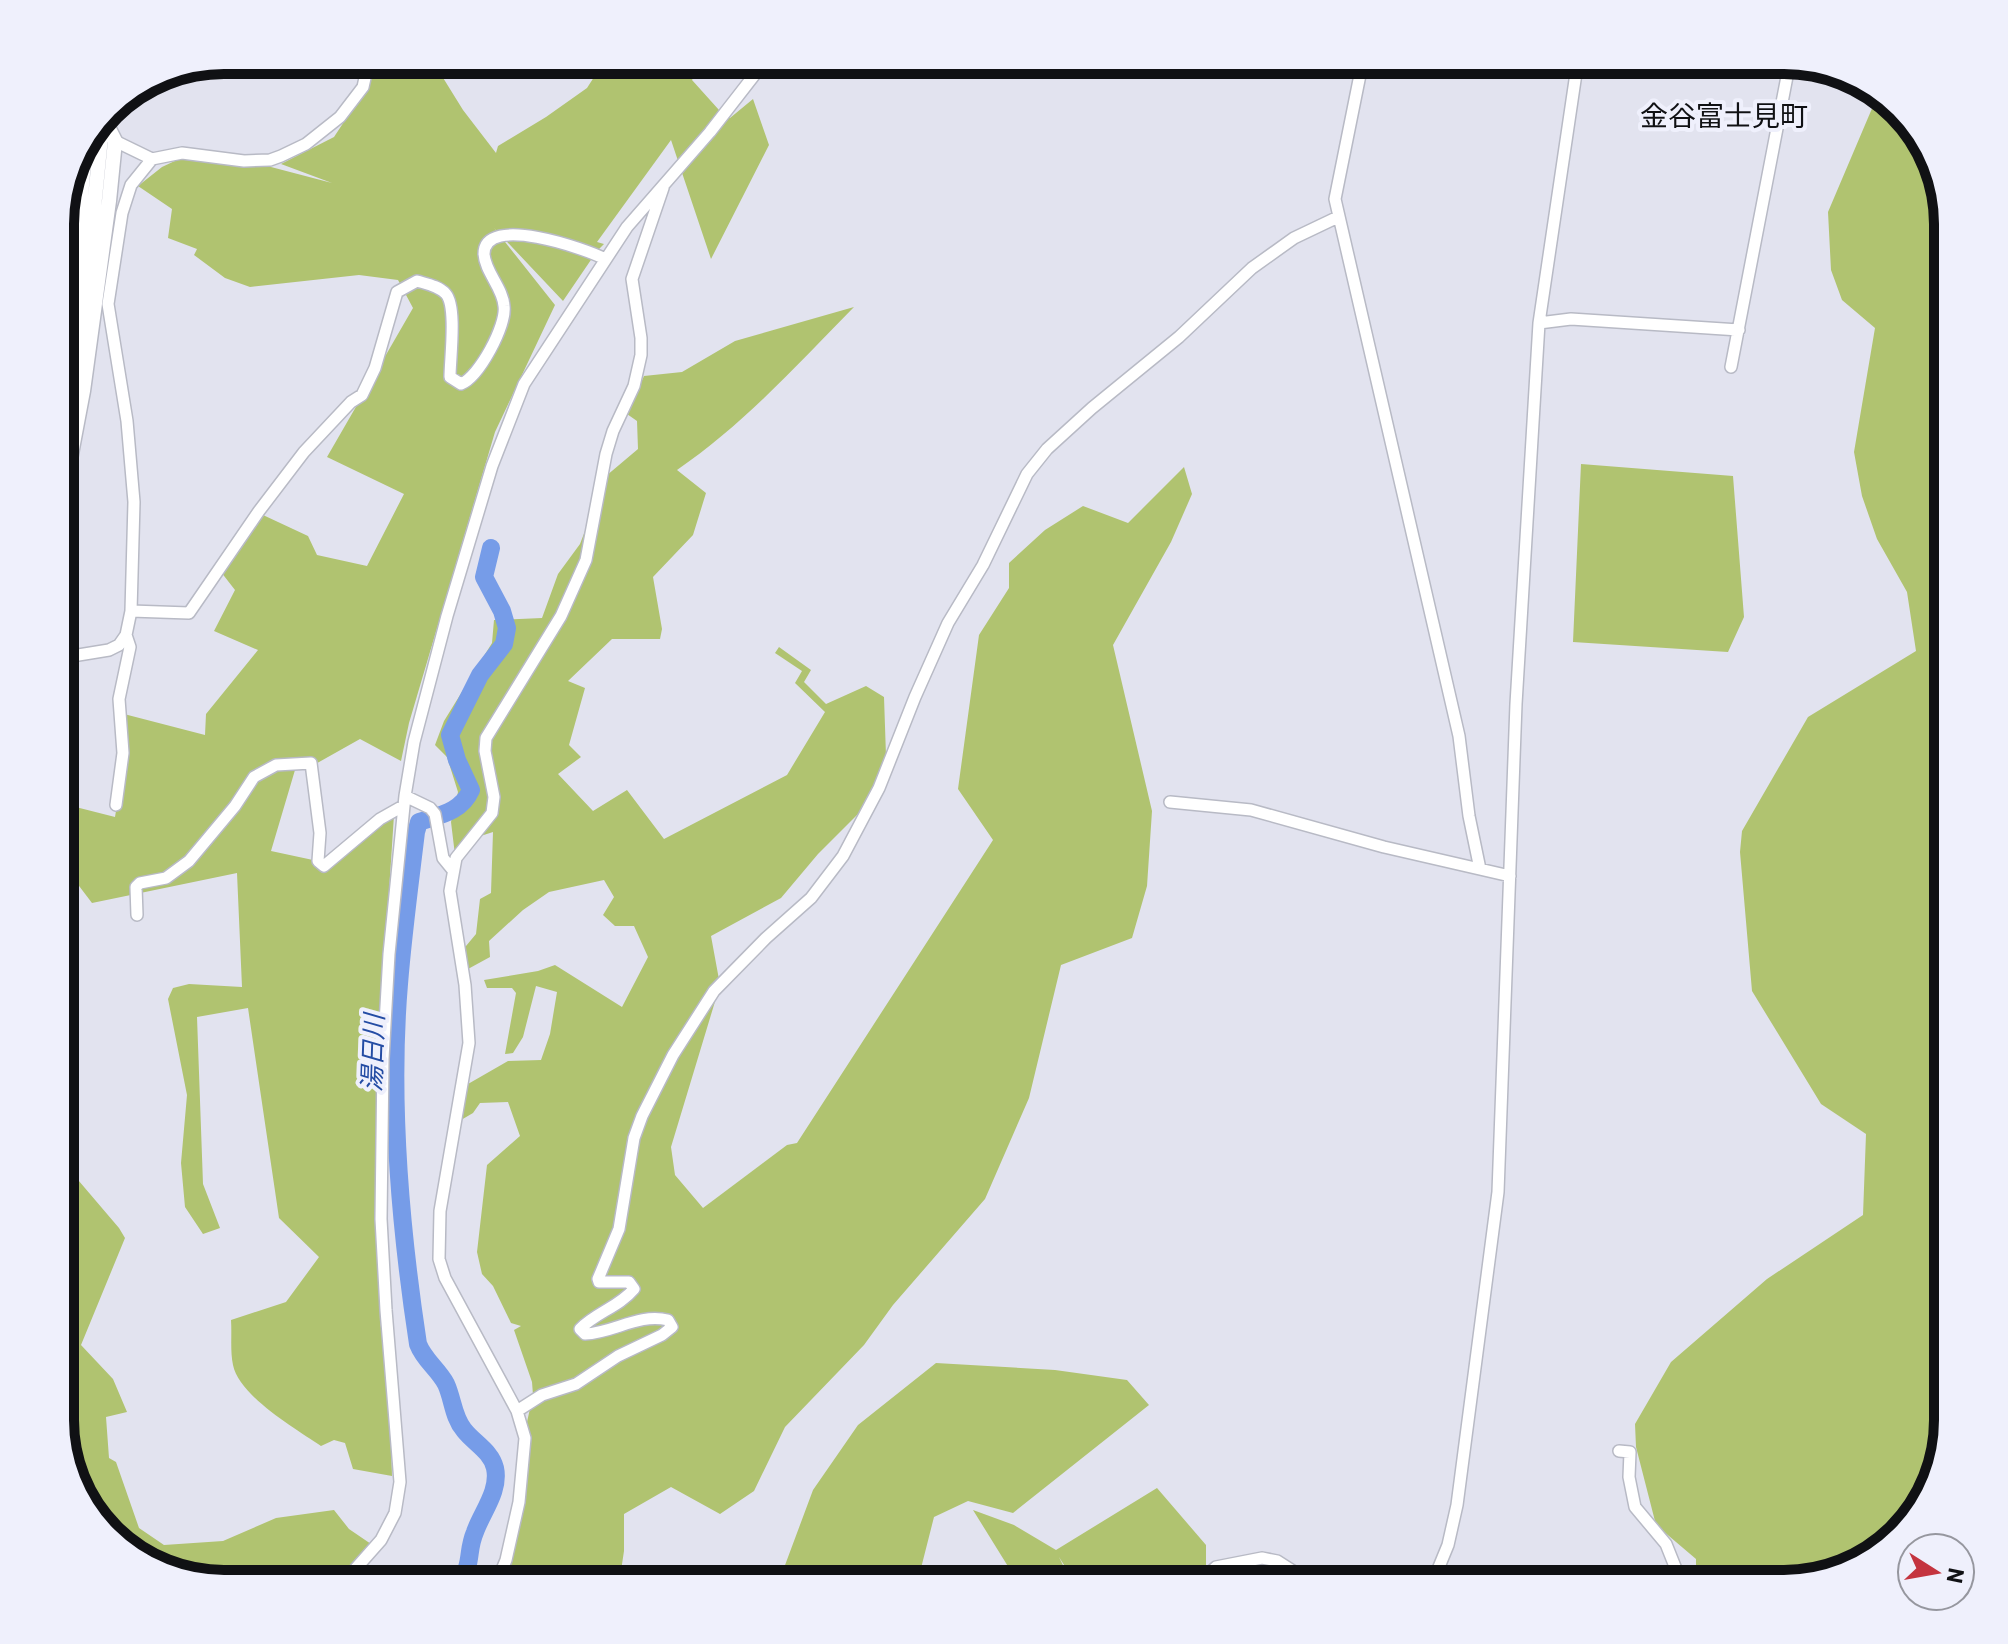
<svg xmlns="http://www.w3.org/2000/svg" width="2008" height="1644" viewBox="0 0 2008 1644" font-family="Barlow,'Noto Sans JP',sans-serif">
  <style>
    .green { fill: #b0c370 }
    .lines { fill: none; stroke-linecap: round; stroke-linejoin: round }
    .river { stroke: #769ce8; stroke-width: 18 }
    .minor-casing { stroke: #b8bac5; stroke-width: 14 }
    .major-casing { stroke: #b8bac5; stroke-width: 17 }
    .minor { stroke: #fff; stroke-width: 11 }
    .major { stroke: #fff; stroke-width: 14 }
    .labels { text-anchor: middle; stroke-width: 8; stroke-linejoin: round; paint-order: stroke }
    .water-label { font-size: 26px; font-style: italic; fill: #244ca4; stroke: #eff0fc }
    .quarter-label { font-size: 28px; fill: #101114; stroke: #eff0fc }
    .rim { fill: none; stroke: #101114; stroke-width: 10 }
  </style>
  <rect width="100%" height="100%" fill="#e2e3ef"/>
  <path class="green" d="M372,60H432L463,110L496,153L498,146L546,117L587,88L605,60H703L692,80L719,110L730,118L753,99L769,145L711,259L671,140L597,242L604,244L597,251L563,301L494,228L555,305L495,432L409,723L401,761L360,739L312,766L295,770L271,851L327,863L394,815L380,1030L377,1120L380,1321L389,1377L392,1476L353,1469L345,1443L334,1440L321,1446C296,1429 239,1396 233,1365C230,1351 232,1335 231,1320L286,1302L319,1257L279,1218L248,1008L197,1017L203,1184L220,1228L203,1234L185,1207L181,1163L187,1095L168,999L173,988L189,984L242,987L237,873L92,903L73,878H60V803L115,817L127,743L124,714L205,735L206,714L258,650L214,631L235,590L221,572L263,515L308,536L317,555L367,566L404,494L327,457L413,308L398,280L359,275L250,287L225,278L194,255L197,249L168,238L172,209L138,186L162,167L179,159L271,167L332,183L281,164L334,137L363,93Z
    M1879,92L1892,100L1931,152L1948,224V1421L1939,1473L1908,1528L1856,1567L1784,1584H1696V1559L1656,1525L1636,1447L1635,1424L1671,1362L1767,1279L1863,1215L1866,1134L1821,1104L1752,991L1740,852L1742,831L1808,717L1916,651L1907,592L1877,539L1862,496L1854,452L1875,328L1842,300L1831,270L1828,212Z
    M854,307C798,364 743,425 677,470L706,493L693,535L653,577L662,629L660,639H612L568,681L585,688L569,745L581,757L558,774L593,811L627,790L664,839L787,775L825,712L795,683L802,671L775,653L779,647L811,670L804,682L826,704L866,686L884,697L886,756L870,802L818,854L781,898L711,936L720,985L671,1147L675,1175L703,1208L787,1145L797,1143L993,840L958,789L979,635L1009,588V563L1045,530L1083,506L1128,523L1184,467L1192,494L1171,542L1113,645L1152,811L1147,886L1132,938L1061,965L1029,1098L985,1199L893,1305L864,1345L785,1427L754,1491L720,1514L671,1487L624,1514V1551L619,1584H497L521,1512L525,1431L533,1395L532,1382L514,1330L521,1326L511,1323L493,1286L482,1274L477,1252L487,1165L520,1136L508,1102L480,1103L473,1113L461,1120L468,1084L508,1061L541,1060L550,1034L557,992L536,986L523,1037L513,1053L505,1054L516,993L512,988H487L484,980L538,971L555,965L622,1007L648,957L634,926H615L603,915L614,897L604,880L549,892L523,910L489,941L490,957L468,969L461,952L476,934L480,899L491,893L493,832L465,841L455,855L451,822L458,792L447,757L435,745L444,721L492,643L494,620L542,618L558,574L580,544L606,476L638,449L637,421L627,414L644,376L682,372L735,341Z
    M1581,464L1733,476L1744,617L1728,652L1573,642Z
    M60,1150L67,1167L119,1228L125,1238L81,1345L113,1379L127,1412L106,1417L109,1458L116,1462L139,1528L164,1545L223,1541L276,1518L334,1510L349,1529L371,1544L333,1584H223L171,1575L116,1544L77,1492L60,1431Z
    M936,1363L1055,1370L1127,1380L1149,1405L1013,1513L968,1501L934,1517L917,1584H778L813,1490L858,1425Z
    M1157,1488L1206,1545V1569L1187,1584H1076L1059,1557L1072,1584H1019L973,1510L1014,1525L1056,1550Z"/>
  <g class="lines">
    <path class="river" d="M458,1584C474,1563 466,1553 475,1532C482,1512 500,1491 495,1468C491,1451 474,1443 464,1430C453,1417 453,1399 446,1384C438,1369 424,1360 418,1344C400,1226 389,1103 399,984C403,933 410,882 416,832L419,822C440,815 461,812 471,790L457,760L450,735L480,675L504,644L507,628L502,611L484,577L491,548"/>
    <defs>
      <path id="minor" d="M1363,60L1335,199L1459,736L1469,816L1480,869
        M115,141L152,159L182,153L244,161L270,160L281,156L306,144L340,117L363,87L369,60
        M1539,323L1571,319L1739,330
        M1731,367L1790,61
        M131,611L189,613L259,511L304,452L351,402L362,395L375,368L397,292L417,281C427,284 439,286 446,294C457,307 450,359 450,377L461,384C479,377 507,325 504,306C503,288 485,272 484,254C484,213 586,249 605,259
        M60,658L109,650L119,645L126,635L131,611L134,502L127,421L108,304L122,213L131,185L152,159
        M405,796L430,808L435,814L443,858L452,869
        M1170,802L1251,810L1384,847L1510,876
        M116,805L123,753L119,699L130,647L126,635
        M137,915L136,887L140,883L166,878L189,861L235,806L254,777L276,765L311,763L320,833L318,861L324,866L380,819L403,806
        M517,1411L542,1395L576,1384L618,1356L662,1335L672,1327L668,1320C638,1313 614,1333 585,1334L580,1329C595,1313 619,1307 634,1289L629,1282H599L598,1279L619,1229L634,1138L642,1116L673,1055L714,991L766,938L811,898L843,856L879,788L915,697L948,623L983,565L1027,474L1047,449L1092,408L1179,337L1252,268L1294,238L1338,217
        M1619,1451L1630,1452L1629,1477L1635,1507L1666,1544L1682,1584
        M342,1584L381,1540L395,1513L400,1482L386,1310L381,1219L383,1059L389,954L405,796L414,742L447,616L492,466L524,384L627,227L710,132L766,60
        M496,1584L506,1560L519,1502L525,1438L517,1411L445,1278L439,1259L440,1211L469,1043L465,985L450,891L456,858L492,813L494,797L485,751L486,738L561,616L586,560L606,454L613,431L634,386L641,355V338L632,279L663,188
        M1197,1584L1216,1567L1262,1558L1277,1561L1313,1584
        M1432,1584L1448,1545L1457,1505L1498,1192L1516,704L1539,323L1578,60"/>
      <path id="major" d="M60,278L70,177
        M60,370L76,256L86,139
        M60,444L88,269L103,117
        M60,512L83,391L109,201L115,141L103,117"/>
    </defs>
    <use href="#minor" class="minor-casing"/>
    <use href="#major" class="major-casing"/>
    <use href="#minor" class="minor"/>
    <use href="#major" class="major"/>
  </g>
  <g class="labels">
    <g class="water-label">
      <text transform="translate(373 1053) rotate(-88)" y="9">湯日川</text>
    </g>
    <g class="quarter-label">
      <text x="1724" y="126">金谷富士見町</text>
    </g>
  </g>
  <path d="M0 0H2008V1644H0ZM224 74H1784A150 150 0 0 1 1934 224V1420A150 150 0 0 1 1784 1570H224A150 150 0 0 1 74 1420V224A150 150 0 0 1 224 74Z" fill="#eff0fc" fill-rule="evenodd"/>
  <path class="rim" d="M224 74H1784A150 150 0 0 1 1934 224V1420A150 150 0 0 1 1784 1570H224A150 150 0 0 1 74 1420V224A150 150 0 0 1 224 74Z"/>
  <g transform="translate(1936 1572) rotate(101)"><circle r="38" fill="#eff0fc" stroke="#96979f" stroke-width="2"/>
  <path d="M0-6L14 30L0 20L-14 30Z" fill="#c4343f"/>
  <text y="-12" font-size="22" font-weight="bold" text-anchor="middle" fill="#101114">N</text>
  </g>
</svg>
